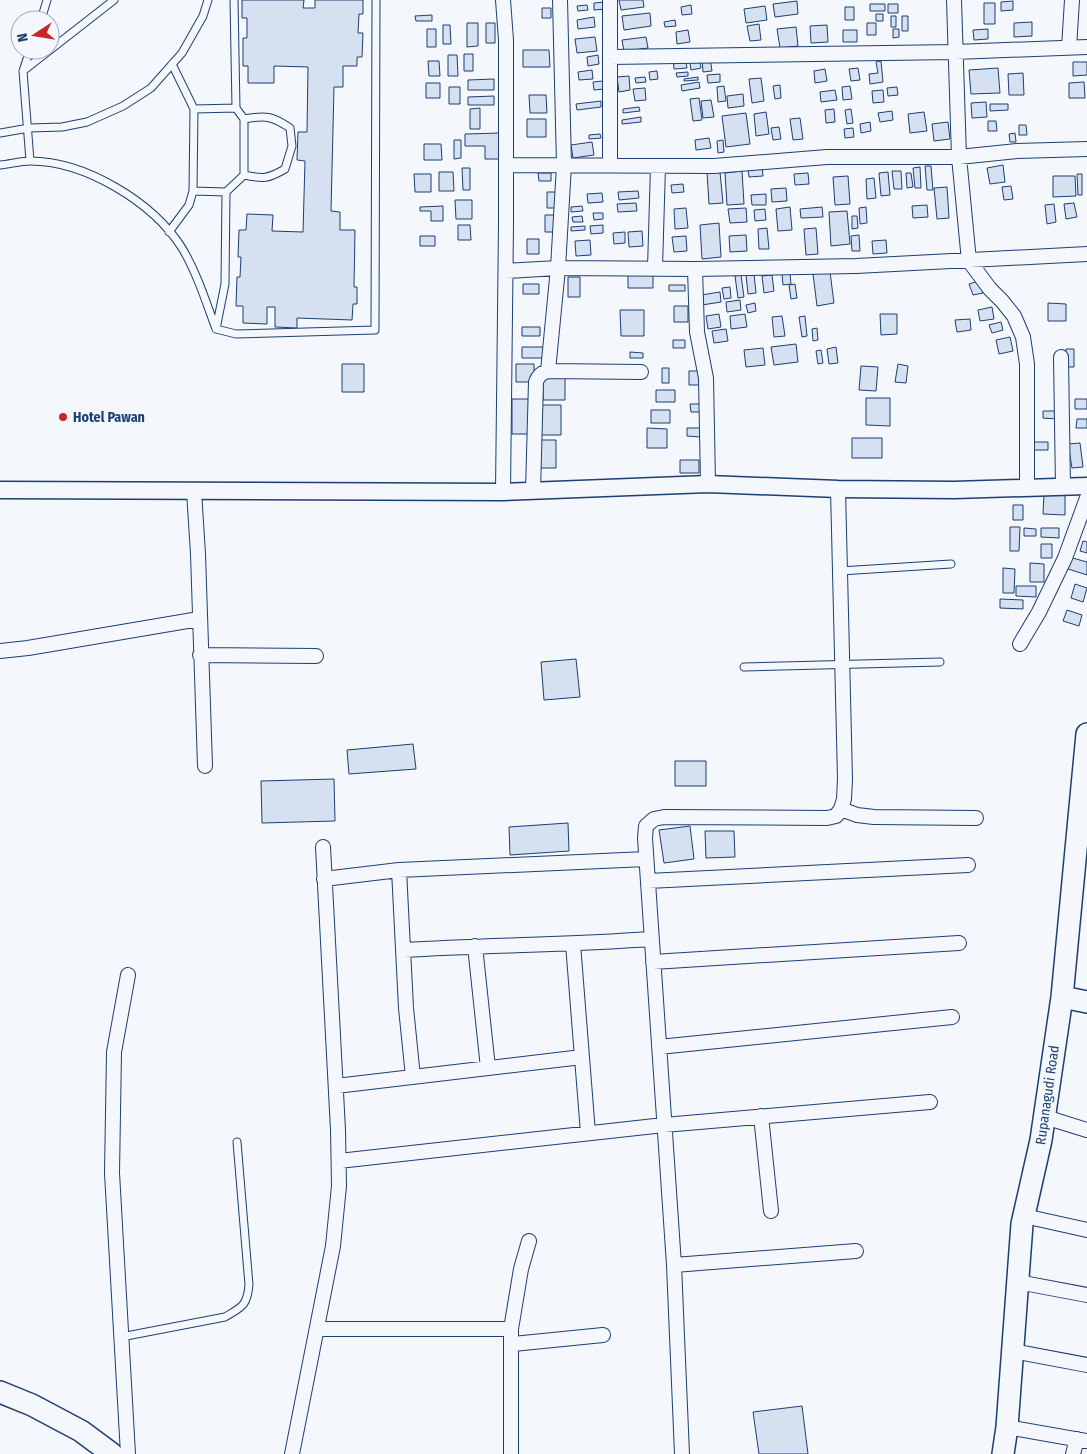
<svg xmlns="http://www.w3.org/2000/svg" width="1087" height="1454" viewBox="0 0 1087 1454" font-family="'Fira Sans Condensed',sans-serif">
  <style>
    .building { fill: #d5e0f0; stroke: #1d3f73 }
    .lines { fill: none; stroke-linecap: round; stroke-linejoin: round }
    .service-casing { stroke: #1d3f73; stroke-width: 9 }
    .minor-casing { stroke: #1d3f73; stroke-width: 16 }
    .tertiary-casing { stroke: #1d3f73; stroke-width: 19 }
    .primary-casing { stroke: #1d3f73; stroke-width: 24 }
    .service { stroke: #f4f7fb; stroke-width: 7 }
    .minor { stroke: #f4f7fb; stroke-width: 14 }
    .tertiary { stroke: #f4f7fb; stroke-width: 16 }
    .primary { stroke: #f4f7fb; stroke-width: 21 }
    .poi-dot { fill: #c62828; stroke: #f4f7fb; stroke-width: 2 }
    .labels { text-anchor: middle; stroke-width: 4; stroke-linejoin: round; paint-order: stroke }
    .poi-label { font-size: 14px; font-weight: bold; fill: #1d3f73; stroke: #f4f7fb; text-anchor: start }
    .street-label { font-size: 14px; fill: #1d3f73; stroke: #f4f7fb }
  </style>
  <rect width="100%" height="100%" fill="#f4f7fb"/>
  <path class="building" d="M242,0H304L303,8H315V0H363V14H359L358,33H363L362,57H357V66H343V87H334L331,211L340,212V230H355L354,287H357V304H353L352,320L297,318V328L275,327V307H267V324L243,323V306H236L237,277H240L241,257H238L239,230H246L247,214L273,215L272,231L303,232L305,161L297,160L298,132H307L308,67L274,66V83H248V66H243V38H247V18H242Z
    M619,0H643L644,7L621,10Z
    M797,1L798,14L775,17L773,4Z
    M1013,1V10L1001,11V2Z
    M605,2L606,9L594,10V3Z
    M984,3H995V24H984Z
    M870,4H885V11H870Z
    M888,4H898V13H888Z
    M587,5L588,10L578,11L577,6Z
    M691,5L692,14L682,15L681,7Z
    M765,6L767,20L746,23L744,9Z
    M845,7H854V20H845Z
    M542,8H551V18H542Z
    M650,13L651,26L624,30L622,16Z
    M876,14H883V21H876Z
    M432,15V21H416L415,16Z
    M891,16H896V27H891Z
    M902,16H908V31H902Z
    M594,17L595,27L578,29L577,20Z
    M675,20L676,26L665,27L664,22Z
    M1032,22V36L1014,37V23Z
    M467,23H478V46L467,47Z
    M486,23H495V43H486Z
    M867,23H876V35H867Z
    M759,24L761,40L750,41L747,26Z
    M443,25H450L451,44H443Z
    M827,25L828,42L811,43L810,26Z
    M796,27L798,46L780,48L777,29Z
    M427,29H436V47H427Z
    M893,29H899V37L893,38Z
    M988,29V39L974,40L973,30Z
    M688,30L690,42L677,44L676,32Z
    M843,30H857V42H843Z
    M595,37L597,51L577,53L575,39Z
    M646,37L648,48L624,51L622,40Z
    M523,50H549L550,67H523Z
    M464,54H473V71H464Z
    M448,55H457L458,76H448Z
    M598,55L599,64L588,66L587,57Z
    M699,56L701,68L691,70L689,57Z
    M685,57L687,68L674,69L673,58Z
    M710,57L712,71L703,72L702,58Z
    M428,61H439L440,76H429Z
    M881,61L883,82L870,84L869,74L878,73L876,62Z
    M1073,62H1087V75L1073,76Z
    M858,68L860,80L851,81L849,69Z
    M998,68L1000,93L971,94L969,70Z
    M825,69L827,81L815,83L814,71Z
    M592,70L593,79L579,80L578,72Z
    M657,71L658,79L650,80L649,72Z
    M688,72V76L677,77L676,73Z
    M1023,73L1024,95H1009L1008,74Z
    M720,74V82L708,83L707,75Z
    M629,76L630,90L619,92L617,77Z
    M645,77L646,82L636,83L635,78Z
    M698,77V80L684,81V79Z
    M761,78L764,101L752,103L749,79Z
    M494,79V90H468V80Z
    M603,81L604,89L594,90L593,82Z
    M699,82L700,88L682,91L681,85Z
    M1084,82L1085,98H1069V83Z
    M426,83H440V98H426Z
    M780,85L781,98L775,99L773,86Z
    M724,86L726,101L718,102L717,87Z
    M850,86L852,99L843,100L842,87Z
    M449,87H460V104H449Z
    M897,87L898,95L888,96L887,88Z
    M645,88L646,100L635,101L633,89Z
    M835,90L837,100L821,102L820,92Z
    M883,90L884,102L873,103L872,91Z
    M743,94L744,106L728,108L727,96Z
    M529,95H546L547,113H530Z
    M494,96V105H468V97Z
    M699,98L702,120L693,121L690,99Z
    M711,100L714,117L703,118L701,101Z
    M601,101V107L577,110L576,104Z
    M986,102L987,117L972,118L971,103Z
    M990,104H1008V110L990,111Z
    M639,107L640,111L623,113V109Z
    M480,108V129H470V109Z
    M834,109L835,122L826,123L825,110Z
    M851,109L853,123L847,124L845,110Z
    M892,111L893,120L880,122L878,113Z
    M766,112L769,134L756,136L754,114Z
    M924,112L927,131L910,133L908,114Z
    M746,113L750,144L726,147L722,116Z
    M641,117V122L622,124V120Z
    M800,118L803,139L793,140L790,119Z
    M527,119H546V137H527Z
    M988,121H996L997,131H988Z
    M870,122L871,131L861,133L860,124Z
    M948,122L950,139L934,141L932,124Z
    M1019,125H1026L1027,135H1019Z
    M779,127L781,139L773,140L771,128Z
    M853,128L854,137L845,138L844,129Z
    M500,133V159H485V146H465V134Z
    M1015,133L1016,142H1010L1009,134Z
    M600,134L601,138L589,139V135Z
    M709,138L711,148L696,150L695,140Z
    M454,140H461V158L454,159Z
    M723,140L724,152L718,153L717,141Z
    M592,142L594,155L573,158L571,145Z
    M424,144H441L442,160H424Z
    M1003,165L1005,182L990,184L987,168Z
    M925,166H931L933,190H927Z
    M762,167L763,176L749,177L748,168Z
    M920,167L921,188H915L913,168Z
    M462,168H470V190H463Z
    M742,171L744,204L727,205L725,173Z
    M892,171H901L902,189H894Z
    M439,172H453L454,191H439Z
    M720,172L723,203L709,204L707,173Z
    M888,172L890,195L881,196L879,173Z
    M538,173H551V181H539Z
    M808,173L809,184L795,185L794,174Z
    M906,173H911L913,187L907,188Z
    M414,174H431V192H415Z
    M1077,174H1082V195H1078Z
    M848,176L850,204L835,205L833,177Z
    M1053,176H1075L1076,196L1053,197Z
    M874,178L876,198L867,199L866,179Z
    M683,184L684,192L672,193L671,185Z
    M1011,186L1013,199L1004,200L1002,187Z
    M947,187L949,218L937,219L934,188Z
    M786,188L787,201L772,202L771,189Z
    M638,191L639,198L619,200L618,192Z
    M547,192H558V208H547Z
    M602,193L603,202L588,203L587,194Z
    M766,194V205H752L751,195Z
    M455,200H472V219H456Z
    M636,203L637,211L618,212L617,204Z
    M1074,203L1077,217L1066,219L1064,204Z
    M1054,204L1056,222L1047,224L1045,205Z
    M927,205L928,217L913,218L912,206Z
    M443,206V221H431V211H420V207Z
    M582,206L583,211L571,212V207Z
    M790,207L792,230L778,231L776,209Z
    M822,207L823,217L801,218L800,209Z
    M866,207L867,223L860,224L859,208Z
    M686,208L688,228L675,229L674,209Z
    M746,208L747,222L730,223L728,209Z
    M765,209L766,220L755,221L754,210Z
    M847,211L850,244L831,246L829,212Z
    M593,213H603V219L594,220Z
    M545,215H557V232H545Z
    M582,216L583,222H573L572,217Z
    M852,216H857L858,228L852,229Z
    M719,223L721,257L702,259L700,225Z
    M458,225H470L471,240H458Z
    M603,225V233L591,234L590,226Z
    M585,226V230L571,231V227Z
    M767,228L769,249H759L758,229Z
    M816,228L818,254L806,255L804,229Z
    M642,231L643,246L629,247L628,232Z
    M625,232V243L614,244L613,233Z
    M746,235L747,251L730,252L729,236Z
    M859,235L860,251H852L851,236Z
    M420,236H435V246H420Z
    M686,236L687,251L674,252L672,237Z
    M527,239H539V254H527Z
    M590,240L591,255L576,256L575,241Z
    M886,240L887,253L873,254L872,241Z
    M830,272L834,303L817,306L813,274Z
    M628,273H653V288H628Z
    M790,273L791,284L783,285L782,274Z
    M754,274L756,293L748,294L746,275Z
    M741,275L744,297L738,298L735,276Z
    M772,275L774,291L764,293L762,276Z
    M568,277H580V297H568Z
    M979,281L983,293L973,295L969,284Z
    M523,284H539V294H523Z
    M795,284L797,298L791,299L789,285Z
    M669,285H685V291H669Z
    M730,287L731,298L724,299L722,288Z
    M720,292L721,302L702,305L701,295Z
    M740,300L741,310L727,312L726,302Z
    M755,303L756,311L748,313L746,305Z
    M1048,303L1066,304V321H1048Z
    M674,306H688V322H674Z
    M992,307L994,319L980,321L978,310Z
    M620,310H644V336H621Z
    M719,314L721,327L708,329L706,316Z
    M745,314L747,327L731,329L730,316Z
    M880,314H897V334L881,335Z
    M782,316L785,336L774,337L772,317Z
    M805,316L807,336L802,337L799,317Z
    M970,319L971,330L957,332L955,320Z
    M1001,322L1003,330L992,333L989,325Z
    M522,327H540V336H522Z
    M817,328L818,340L813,341L812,329Z
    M726,329L728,341L714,343L712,331Z
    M1010,337L1013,351L999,354L996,340Z
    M673,340H685V348H673Z
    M796,344L798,362L774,365L771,347Z
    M522,347H543V358H522Z
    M836,347L838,363L829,364L827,349Z
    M763,348L765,365L746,367L744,350Z
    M1066,349H1074V367H1066Z
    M821,350L823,363L818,364L816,351Z
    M630,352L643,353V358H630Z
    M342,364H364V392H342Z
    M516,364H534V382H516Z
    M898,364L908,366L906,383L895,382Z
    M861,366L878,367L876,391L859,390Z
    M662,368H669V383H662Z
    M689,371H700V385H689Z
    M543,375H565V400H543Z
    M656,390H675V402H656Z
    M866,398H890V426L866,425Z
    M512,399H532V434H512Z
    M1075,399H1087V409H1075Z
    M690,404H703V412H691Z
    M541,405H561V435H541Z
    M651,410H670V423H651Z
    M1043,411H1057V419L1043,418Z
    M1077,419H1087V428H1076Z
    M647,428L667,429V448H647Z
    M687,428H700V437L687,436Z
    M852,438H882V458H852Z
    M540,440H556V468H540Z
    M1033,442H1048V450H1033Z
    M1080,443L1083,467L1072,468L1068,444Z
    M680,460H699V473H680Z
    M1044,494L1065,495V515L1043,514Z
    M1013,505H1023V520H1013Z
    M1010,527H1020L1019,551H1010Z
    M1024,528L1036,529V536H1024Z
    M1041,528H1059V538L1041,537Z
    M1083,541L1087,542V553L1080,551Z
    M1041,544H1052V558H1041Z
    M1069,557L1087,562V575L1065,568Z
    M1030,563L1044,564V582H1030Z
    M1003,568L1015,569L1014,593H1003Z
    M1075,584L1087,588L1083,602L1071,598Z
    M1016,586H1036V597L1016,596Z
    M1000,599L1023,600V609L1000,608Z
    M1067,610L1082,615L1079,626L1063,621Z
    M576,659L580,697L544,700L541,662Z
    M413,744L416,769L349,774L347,750Z
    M675,761H706V786H675Z
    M334,779L335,821L262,823L261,781Z
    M568,823L569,851L510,855L509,827Z
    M690,826L694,859L664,863L659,830Z
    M705,831H734L735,857L706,858Z
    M802,1406L808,1454H759L753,1412Z"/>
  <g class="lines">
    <defs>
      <path id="service" d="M234,0L236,108
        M41,20L47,0
        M23,71L114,0
        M194,109L236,108L244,119V175L226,192
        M0,133L29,128L62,127L87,122L123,106L151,88L182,53L203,16L208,0
        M30,161L23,71L30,50
        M0,165C10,164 21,161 30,161C85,161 153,202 182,248C197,273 206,302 216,329L236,334L375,330L376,0
        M244,175C263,179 268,179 285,169L292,146L290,128C272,116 266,115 244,119
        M193,191L226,192L225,284L216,329
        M169,232L189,205L193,191L194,109L172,64
        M840,571L951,564
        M744,667L940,662
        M121,1337L225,1317C242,1307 247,1306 249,1285L237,1142"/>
      <path id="minor" d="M954,0L959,157L969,261L990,289L1002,301L1014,316L1023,337L1027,364V487
        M1069,48L1072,0
        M610,57L955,52L1087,47
        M506,165L714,166L827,157H959L1017,151L1087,149
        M610,165V0
        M655,268L658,166
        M695,269L697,332L706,378L708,484
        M506,271L558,268L695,269L856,266L1087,254
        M1061,357L1063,487
        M548,371L558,268L564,165L560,0
        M194,491L198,554L205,766
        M533,491L536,382C538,376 541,373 548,371L641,372
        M503,492L506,224V40L503,0
        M1020,644L1039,612L1065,558L1087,498
        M0,651L28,648L199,619
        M200,655L316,656
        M841,809L857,815L874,817L976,818
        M399,870L406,1008L413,1077
        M324,879L399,870L646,859
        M648,881L968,865
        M573,944L588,1133
        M475,946L488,1068
        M404,950C486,945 569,945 651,939
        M653,962L959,943
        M659,1047L952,1017
        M336,1086L582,1057
        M761,1116L771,1211
        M1045,1117L1087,1130
        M339,1161L664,1125L930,1102
        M1024,1216L1087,1230
        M674,1265L856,1251
        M1018,1282L1087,1295
        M318,1329H511
        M513,1344L603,1335
        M1013,1351L1087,1365
        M1007,1427L1087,1441
        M128,1454L112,1173L114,1052L128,975
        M292,1454L333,1246L339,1186L338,1130L323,847
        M511,1454V1329L521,1269L529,1241
        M682,1454L674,1265L645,838L646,826L654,819L664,817L827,818L836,816L841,809L844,799L845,779L838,489
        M1073,1454L1077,1439"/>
      <path id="tertiary" d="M0,490L503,492L708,484L838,489L954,490L1087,486"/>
      <path id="primary" d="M1062,997L1087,1002
        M0,1392L32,1405L81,1431L112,1454
        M1003,1454L1007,1427L1022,1224L1041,1140L1062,997L1087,734"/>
    </defs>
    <use href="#service" class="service-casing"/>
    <use href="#minor" class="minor-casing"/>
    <use href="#tertiary" class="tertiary-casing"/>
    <use href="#primary" class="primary-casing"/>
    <use href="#service" class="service"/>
    <use href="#minor" class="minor"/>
    <use href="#tertiary" class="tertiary"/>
    <use href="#primary" class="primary"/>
  </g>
  <circle class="poi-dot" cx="63" cy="417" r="5"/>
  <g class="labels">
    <g class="poi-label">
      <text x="73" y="422">Hotel Pawan</text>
    </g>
    <g class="street-label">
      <text transform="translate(1047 1095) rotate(-82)" y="5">Rupanagudi Road</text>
    </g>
  </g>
  <g transform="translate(35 35) rotate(258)"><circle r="24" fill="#f4f7fb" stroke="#9eadc5"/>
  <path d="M0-4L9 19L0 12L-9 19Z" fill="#c62828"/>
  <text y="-8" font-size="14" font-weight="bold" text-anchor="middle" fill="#1d3f73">N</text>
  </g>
</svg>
